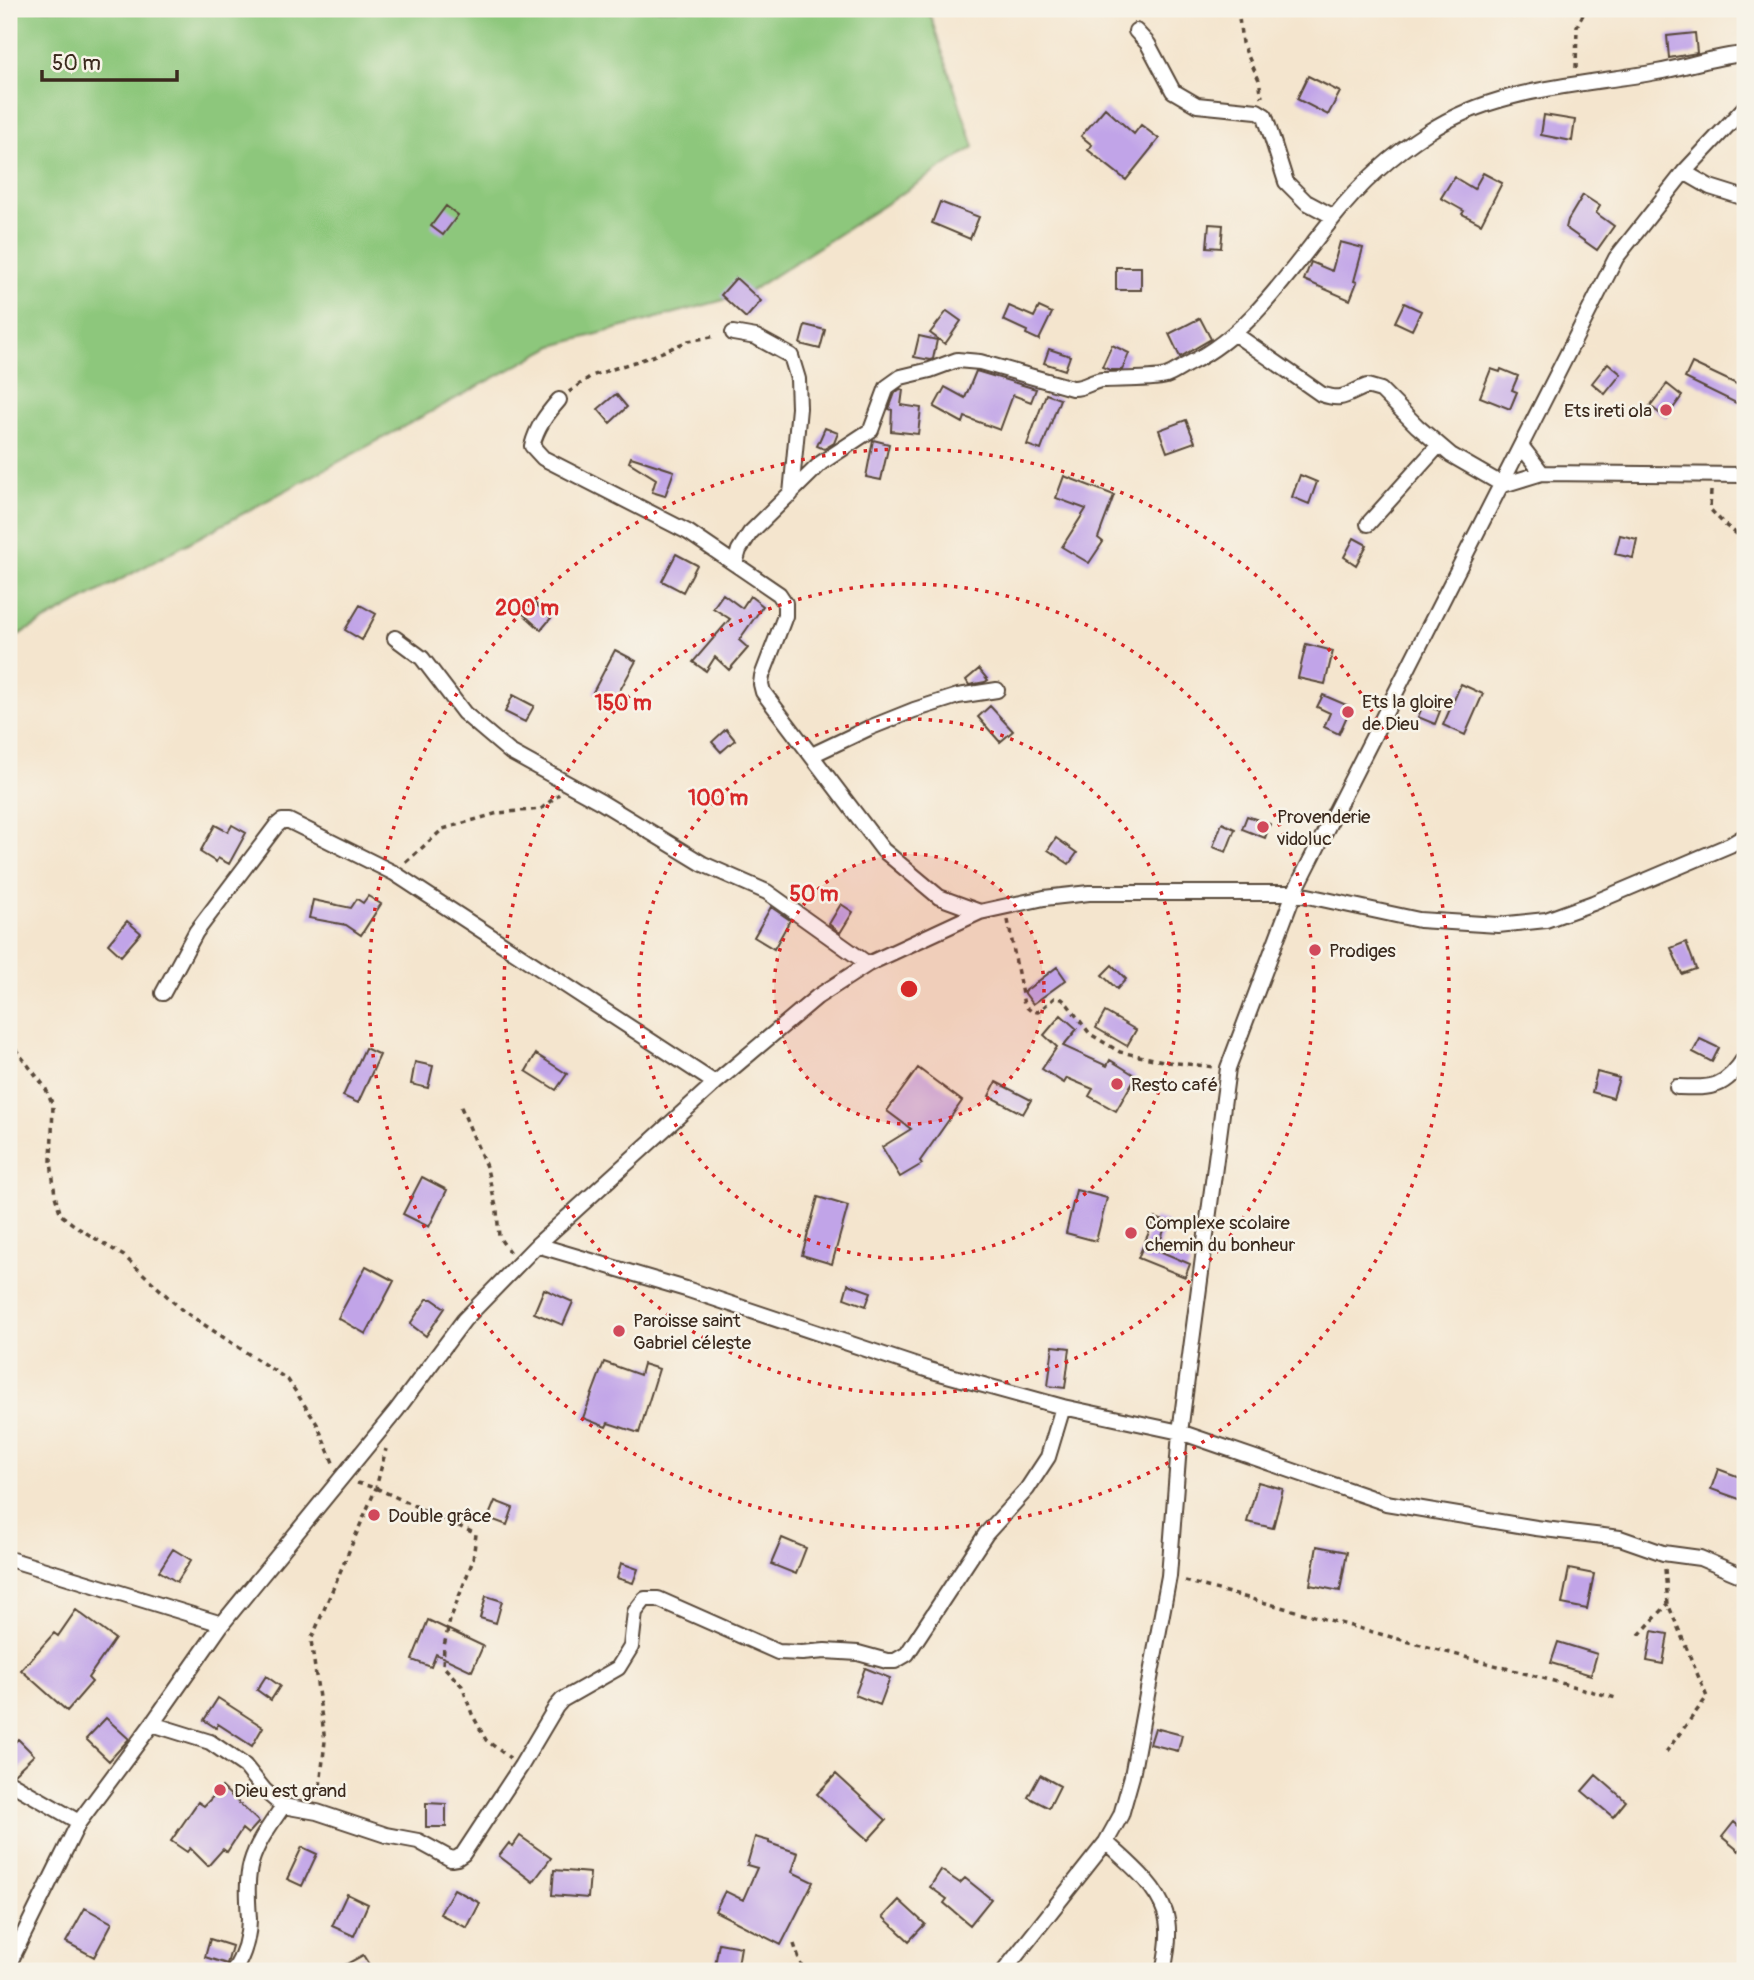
<svg xmlns="http://www.w3.org/2000/svg" width="1754" height="1980" viewBox="0 0 1754 1980" font-family="Pangolin,sans-serif">
  <style>
    .green { fill: #8dc77c; stroke: #64784d; stroke-width: 2 }
    .building { fill: #c1a4e8 }
    .lines { fill: none; stroke-linecap: round; stroke-linejoin: round }
    .street-casing { stroke: #574638; stroke-width: 18 }
    .path { stroke: #574638; stroke-width: 3.5; stroke-dasharray: 5 5; stroke-linecap: butt }
    .street { stroke: #fff; stroke-width: 14 }
    .ring { fill: none; stroke: #d62828; stroke-width: 3.5; stroke-dasharray: 3.5 7 }
    .poi-dot { fill: #d1495b; stroke: #f7f3e8; stroke-width: 2.5 }
    .labels { text-anchor: middle; stroke-width: 5; stroke-linejoin: round; paint-order: stroke }
    .poi-label { font-size: 19px; fill: #3b2a1e; stroke: #f7f3e8; text-anchor: start }
    .centre { fill: #d62828; stroke: #f7f3e8; stroke-width: 3.5 }
    .ring-label { font-size: 21px; text-anchor: middle; font-weight: bold; fill: #d62828; stroke: #f7f3e8; stroke-width: 5; stroke-linejoin: round; paint-order: stroke }
  </style>
  <rect width="100%" height="100%" fill="#f7f3e8"/>
  <filter id="ink" filterUnits="userSpaceOnUse"><feTurbulence type="fractalNoise" baseFrequency=".0143" numOctaves="2"/><feDisplacementMap in="SourceGraphic" scale="14" xChannelSelector="R" yChannelSelector="G"/><feConvolveMatrix kernelMatrix="1 2 1 2 8 2 1 2 1" color-interpolation-filters="sRGB"/></filter>
  <filter id="wash" filterUnits="userSpaceOnUse"><feTurbulence type="fractalNoise" baseFrequency=".00686" numOctaves="4" result="noise"/><feDisplacementMap in="SourceGraphic" scale="28" xChannelSelector="R" yChannelSelector="G"/><feGaussianBlur stdDeviation="1.57" result="paint"/><feColorMatrix in="noise" values="0 0 0 0 0 0 0 0 0 0 0 0 0 0 0 0 0 1.4 0 .05"/><feComposite in="paint" operator="in"/></filter>
  <g filter="url(#wash)">
    <rect width="100%" height="100%" fill="#f4e5ce"/>
    <path class="green" d="M9,9H928L974,147L746,294L553,346L9,640Z"/>
    <g id="blocks">
      <path class="building" d="M1695,33L1697,53L1669,58L1667,36Z
        M1308,76L1340,92L1328,115L1297,99Z
        M1105,108L1134,134L1141,125L1159,139L1126,180L1088,150L1092,145L1081,136Z
        M1544,115L1575,120L1572,141L1541,135Z
        M1483,173L1502,183L1481,224L1462,214L1464,211L1441,198L1454,177L1474,189Z
        M1583,195L1600,206L1596,213L1614,226L1597,250L1566,228L1568,220Z
        M940,202L979,217L970,239L932,223Z
        M446,206L458,215L443,235L431,226Z
        M1209,224L1223,225L1221,248L1207,247Z
        M1340,242L1363,248L1354,281L1357,282L1350,300L1304,280L1311,262L1332,271Z
        M1116,267H1141V290H1116Z
        M736,278L761,301L746,318L721,295Z
        M1404,303L1421,311L1412,330L1395,322Z
        M1009,306L1034,317L1039,307L1052,313L1039,340L1026,334L1027,331L1003,320Z
        M947,311L961,321L945,344L930,333Z
        M1200,318L1211,339L1180,357L1169,334Z
        M805,325L825,330L820,349L800,344Z
        M919,336L937,340L933,359L930,360L914,357Z
        M1112,345L1129,353L1122,370H1110L1102,367Z
        M1049,349L1070,356L1065,370L1044,363Z
        M1608,363L1621,374L1605,394L1592,383Z
        M1692,363L1745,388L1738,404L1685,378Z
        M1491,369L1500,372L1501,369L1518,376L1512,390L1517,392L1510,409L1480,397Z
        M976,371L1036,389L1031,402L1013,395L1000,430L965,417L963,423L934,407L945,387L965,398Z
        M1667,384L1682,396L1666,418L1650,406Z
        M900,389L903,390L901,405L921,408L918,434L891,431L892,410L889,409L895,393Z
        M616,394L627,407L610,423L598,409Z
        M1046,394L1060,399L1041,450L1027,445Z
        M1186,420L1195,442L1167,452L1159,430Z
        M825,428L838,433L834,443L824,449L817,446Z
        M873,440L889,444L881,480L866,477Z
        M631,457L674,471L665,496L652,492L656,479L629,462Z
        M1300,475L1317,482L1309,504L1292,497Z
        M1064,476L1114,495L1098,538L1103,542L1089,563L1062,547L1086,509L1056,498Z
        M1620,535L1637,539L1633,558L1615,554Z
        M1354,538L1367,545L1356,565L1344,557Z
        M676,554L697,565L683,592L662,581Z
        M723,594L742,608L750,596L763,606L739,640L748,648L729,670L715,657L706,671L693,662L730,619L713,608Z
        M531,600L551,618L541,630L521,612Z
        M360,605L376,614L362,640L345,630Z
        M1306,644L1333,651L1325,684L1298,678Z
        M615,650L636,661L613,703L593,692Z
        M979,669L988,680L985,682L969,685L966,680Z
        M1461,684L1483,694L1465,735L1443,725Z
        M513,695L534,706L525,722L505,712Z
        M1323,695L1351,707L1339,734L1324,727L1330,713L1317,707Z
        M1423,705L1440,711L1435,724L1418,717Z
        M990,706L1013,731L1000,742L978,717Z
        M726,729L735,740L721,752L712,742Z
        M1247,816L1270,824L1265,838L1242,829Z
        M1222,823L1235,829L1226,852L1213,847Z
        M215,825L228,832L232,825L246,833L229,864L218,858L216,862L200,852Z
        M1056,838L1077,853L1069,864L1048,850Z
        M368,896L381,904L361,935L346,925L309,918L313,900L351,908L357,899L363,903Z
        M841,904L853,912L840,933L829,924Z
        M771,907L790,920L774,949L754,937Z
        M127,921L141,933L121,956L108,944Z
        M1686,942L1696,969L1682,974L1671,948Z
        M1112,965L1126,979L1117,989L1102,975Z
        M1057,967L1066,980L1033,1004L1024,992Z
        M1105,1012L1136,1030L1127,1046L1096,1028Z
        M1061,1015L1077,1029L1063,1046L1107,1066L1110,1060L1136,1076L1116,1111L1089,1096L1093,1089L1067,1078L1064,1083L1042,1069L1057,1047L1044,1035Z
        M1700,1039L1719,1048L1712,1062L1693,1052Z
        M365,1048L380,1055L358,1103L343,1096Z
        M536,1054L567,1074L556,1090L526,1071Z
        M415,1062L433,1066L428,1088L411,1084Z
        M918,1068L962,1101L920,1161L922,1164L900,1177L882,1147L911,1129L887,1111Z
        M1597,1072L1619,1078L1613,1098L1592,1092Z
        M996,1082L1031,1100L1023,1114L989,1096Z
        M422,1177L447,1190L429,1227L403,1214Z
        M1076,1190L1107,1198L1096,1241L1066,1233Z
        M818,1197L848,1206L832,1264L802,1255Z
        M1155,1218L1167,1222L1157,1250L1190,1264L1185,1277L1138,1258Z
        M366,1266L394,1281L366,1334L338,1318Z
        M848,1284L871,1292L866,1306L844,1298Z
        M544,1289L573,1302L563,1325L534,1313Z
        M427,1299H432L445,1308L426,1336L410,1324Z
        M1053,1346L1070,1348L1065,1388L1048,1386Z
        M604,1362L640,1375L643,1364L659,1369L639,1433L608,1423L606,1427L583,1418Z
        M1718,1469L1745,1479V1501L1711,1489Z
        M1258,1482L1283,1489L1273,1528L1247,1522Z
        M495,1501L513,1508L507,1525L488,1518Z
        M782,1538L806,1548L796,1574L771,1564Z
        M1317,1546L1347,1552L1340,1591L1310,1585Z
        M173,1549L191,1560L177,1582L159,1571Z
        M621,1563L638,1569L633,1583L617,1578Z
        M1569,1569L1594,1574L1587,1609L1562,1604Z
        M486,1596L502,1601L496,1623L480,1618Z
        M76,1610L115,1639L88,1678L92,1682L67,1711L21,1670L54,1633L58,1636Z
        M428,1620L483,1646L472,1671L436,1654L431,1667L412,1660Z
        M1652,1631L1668,1634L1663,1664L1647,1661Z
        M1558,1642L1597,1654L1591,1675L1551,1663Z
        M865,1668L890,1678L880,1705L855,1695Z
        M266,1676L280,1686L271,1700L257,1690Z
        M218,1698L263,1727L252,1746L218,1724L216,1728L204,1720Z
        M106,1718L129,1739L109,1761L86,1739Z
        M1155,1728L1182,1735L1178,1751L1150,1744Z
        M18,1739L34,1755L14,1774L9,1772V1748Z
        M836,1774L886,1820L868,1840L817,1794Z
        M1040,1775L1060,1786L1049,1808L1028,1797Z
        M1596,1775L1626,1801L1613,1817L1582,1791Z
        M222,1787L259,1822L248,1834L242,1829L227,1852L223,1849L208,1866L190,1848L187,1852L171,1841L198,1802L204,1806Z
        M426,1803L446,1804V1827H426Z
        M1734,1822L1745,1832V1844L1739,1851L1722,1837Z
        M520,1836L551,1858L533,1882L499,1856L509,1843L513,1846Z
        M755,1837L769,1841V1843L798,1853L792,1872L813,1882L781,1945L715,1911L725,1891L743,1900L757,1868L747,1865Z
        M302,1847L317,1854L302,1886L287,1879Z
        M554,1870L590,1873L588,1898L552,1895Z
        M941,1870L960,1883L965,1878L991,1899L970,1925L944,1903L947,1899L930,1887Z
        M454,1889L480,1903L467,1928L440,1914Z
        M347,1894L368,1904L354,1936L332,1926Z
        M899,1900L925,1924L909,1941L883,1917Z
        M85,1908L112,1923L94,1957L66,1942Z
        M210,1939L232,1946L227,1964L205,1957Z
        M719,1943L741,1947L737,1971H714Z
        M363,1955L373,1971H334Z"/>
    </g>
  </g>
  <g filter="url(#ink)">
    <use href="#blocks" fill-opacity="0" stroke="#574638" stroke-width="2"/>
    <g class="lines">
      <defs>
        <path id="street" d="M1136,31L1148,44L1173,91L1197,105L1257,111L1265,116L1286,182L1306,202L1334,217
          M1684,172L1710,187L1745,198
          M733,333L756,337L791,356L798,379L799,408L791,494
          M1235,334L1321,394C1344,402 1346,394 1367,386L1381,390L1417,426L1451,455L1503,485L1542,473L1745,475
          M559,400C546,415 537,427 532,446L543,458L688,532L779,594L785,603V616L762,676L761,684L763,692L883,850L939,897L980,912
          M1522,447L1542,473
          M1368,524L1439,445
          M735,564L739,550L750,533L821,463L871,430L887,387L901,377L930,370L957,360L980,362L1072,388C1084,389 1091,381 1102,380C1119,379 1151,380 1166,376C1174,373 1182,367 1190,363C1252,332 1290,270 1334,217C1360,184 1392,155 1428,132C1497,87 1578,86 1657,72C1686,67 1715,56 1745,54
          M395,638L422,658L464,713L510,752L601,802L703,864L767,892L868,964
          M812,755L869,728L914,710L958,696L997,690
          M163,993L196,932L276,826L282,821H289L394,873L715,1083
          M1677,1087C1712,1088 1725,1089 1745,1057
          M537,1245L686,1289L929,1370L1063,1407L1180,1432L1386,1503L1536,1528L1620,1538L1663,1553L1700,1558L1745,1577
          M9,1559L222,1624
          M152,1724L210,1742L245,1766L265,1791L283,1806L317,1812L386,1835L418,1841L451,1859L457,1858L463,1854L521,1766L556,1707L562,1700L618,1668L631,1647L635,1612L645,1599H658L778,1652L802,1653L825,1651L858,1653L887,1661H895L907,1654L986,1534L1027,1489L1048,1457L1063,1407
          M9,1782L79,1822
          M1106,1842C1127,1862 1155,1883 1165,1912C1171,1929 1167,1954 1163,1971
          M9,1964L79,1822L152,1724L222,1624L396,1411L464,1320L537,1245L715,1083L817,997L868,964L980,912L1044,898L1089,893H1294L1419,920L1498,925L1546,920L1593,903L1730,845L1745,836
          M234,1971C243,1956 249,1937 249,1919C248,1901 246,1881 251,1863C257,1842 271,1824 283,1806
          M1004,1971L1106,1842L1121,1815L1132,1776L1169,1576L1180,1432L1228,1068L1294,893L1616,258L1684,172L1745,107"/>
      </defs>
      <use href="#street" class="street-casing"/>
      <path class="path" d="M1238,9L1242,43L1259,80L1262,97
        M1576,68L1577,26L1586,9
        M569,392L591,376L653,356L688,341L717,336
        M1711,491L1710,509L1725,525L1745,540
        M406,862L443,829L498,813L541,809L559,794
        M1008,920L1024,1005L1031,1011L1038,1012L1054,998L1062,999L1068,1005L1090,1034L1120,1052L1168,1062L1215,1067
        M9,1041L45,1087L53,1105L51,1161L55,1196L61,1215L78,1228L124,1256L182,1310L288,1380L317,1424L334,1465
        M461,1107L487,1169L497,1211L499,1237L510,1253
        M357,1483L376,1488L476,1534L473,1560L450,1620L444,1646L443,1666L462,1686L472,1714L486,1740L510,1758
        M1665,1569L1668,1604L1707,1697L1666,1752
        M1185,1581L1616,1698
        M1639,1635L1668,1604
        M319,1796L325,1741L311,1640L376,1488L386,1449
        M794,1944L803,1971"/>
      <use href="#street" class="street"/>
    </g>
  </g>
  <circle cx="909" cy="989" r="135" fill="#d62828" fill-opacity=".12"/>
  <g class="ring">
    <circle cx="909" cy="989" r="135"/>
    <circle cx="909" cy="989" r="270"/>
    <circle cx="909" cy="989" r="405"/>
    <circle cx="909" cy="989" r="540"/>
  </g>
  <g class="poi-dot">
    <circle cx="1666" cy="410" r="7"/>
    <circle cx="1348" cy="712" r="7"/>
    <circle cx="1263" cy="827" r="7"/>
    <circle cx="1315" cy="950" r="7"/>
    <circle cx="1117" cy="1084" r="7"/>
    <circle cx="1131" cy="1233" r="7"/>
    <circle cx="619" cy="1331" r="7"/>
    <circle cx="374" cy="1515" r="7"/>
    <circle cx="220" cy="1790" r="7"/>
  </g>
  <g class="labels">
    <g class="poi-label">
      <text x="1652" y="417" text-anchor="end">Ets ireti ola</text>
      <text x="1362" y="708">Ets la gloire<tspan x="1362" dy="22">de Dieu</tspan></text>
      <text x="1277" y="823">Provenderie<tspan x="1277" dy="22">vidoluc</tspan></text>
      <text x="1329" y="957">Prodiges</text>
      <text x="1131" y="1091">Resto café</text>
      <text x="1145" y="1229">Complexe scolaire<tspan x="1145" dy="22">chemin du bonheur</tspan></text>
      <text x="633" y="1327">Paroisse saint<tspan x="633" dy="22">Gabriel céleste</tspan></text>
      <text x="388" y="1522">Double grâce</text>
      <text x="234" y="1797">Dieu est grand</text>
    </g>
  </g>
  <circle cx="909" cy="989" r="10" class="centre"/>
  <g class="ring-label">
    <text x="527" y="615">200 m</text>
    <text x="623" y="710">150 m</text>
    <text x="718" y="805">100 m</text>
    <text x="814" y="901">50 m</text>
  </g>
  <rect width="1754" height="1980" fill="none" stroke="#f7f3e8" stroke-width="35"/>
  <path d="M42 70v10h135v-10" fill="none" stroke="#3b2a1e" stroke-width="3.5"/>
  <text x="52" y="70" font-size="21" fill="#3b2a1e" stroke="#f7f3e8" stroke-width="5" paint-order="stroke">50 m</text>
</svg>
